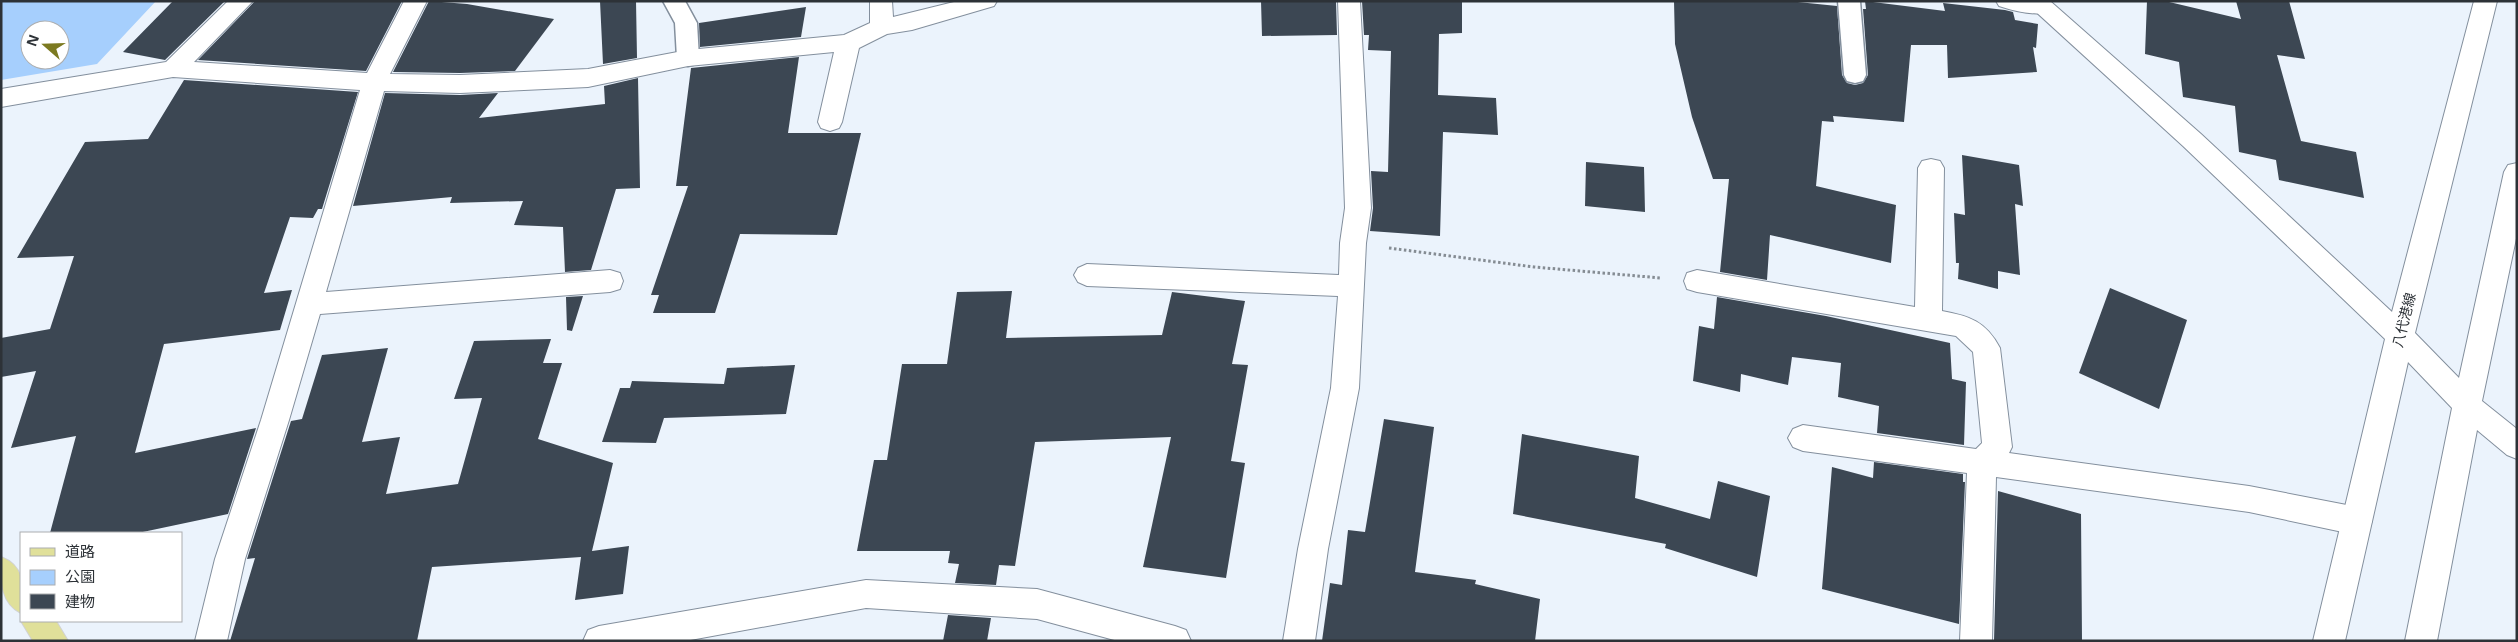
<svg xmlns="http://www.w3.org/2000/svg" width="2518" height="642" viewBox="0 0 2518 642" font-family="'Open Sans','Noto Sans JP',sans-serif">
  <style>
    .green { fill: #a6cffd; fill-rule: evenodd }
    .building { fill: #3c4753 }
    .lines { fill: none; stroke-linecap: round; stroke-linejoin: round }
    .lane-casing { stroke: #838f9d; stroke-width: 3 }
    .street-casing { stroke: #838f9d; stroke-width: 2 }
    .secondary-casing { stroke: #838f9d; stroke-width: 2 }
    .primary-casing { stroke: #d1d2d3; stroke-width: 2 }
    .path { stroke: #858c93; stroke-width: 3; stroke-dasharray: 2.5 2.5; stroke-linecap: butt }
    .lane { fill: #fff; fill-rule: evenodd }
    .street { fill: #fff; fill-rule: evenodd }
    .secondary { fill: #fff; fill-rule: evenodd }
    .primary { fill: #e0e09a; fill-rule: evenodd }
    .labels { text-anchor: middle; stroke-width: 5; stroke-linejoin: round; paint-order: stroke }
    .street-label { font-size: 14px; fill: #2d3237; stroke: #fff }
  </style>
  <rect width="100%" height="100%" fill="#ebf3fc"/>
  <path class="green" d="M1,1H156L97,64L1,80ZM30,30H60V60H30Z"/>
  <path class="building" d="M173,1H225L165,60L123,52Z
    M255,1H402L366,71L198,60Z
    M429,1L467,4L554,19L515,71L460,73L393,72Z
    M600,1H636L637,58L603,64Z
    M1261,1H1336L1337,35L1262,36Z
    M1362,1H1462V33L1439,34L1438,95L1496,98L1498,135L1443,132L1440,236L1370,231L1373,208L1371,171L1388,172L1391,51L1368,50L1369,35H1364Z
    M1674,1H1788L1837,6L1842,75L1847,83L1855,85L1863,83L1868,75L1863,9H1866L1865,1L1945,11L1943,3L2005,10L2013,12L2015,20L2038,24L2036,48L2033,47L2037,72L1948,78L1947,45H1911L1904,122L1833,116L1834,122L1822,121L1816,186L1896,205L1891,263L1770,235L1767,280L1720,272L1729,179H1713L1692,117L1675,44Z
    M2147,1H2165L2241,19L2236,1H2289L2305,59L2277,55L2301,141L2356,152L2364,198L2279,180L2276,160L2239,152L2235,106L2183,97L2179,62L2145,54Z
    M806,7L801,37L700,47L699,23Z
    M799,57L788,133H861L837,235L740,234L715,313H653L659,295H651L688,186H676L691,68Z
    M638,78L640,188L616,189L591,270L565,272L563,227L514,225L523,201L450,203L452,197L353,206L385,93L460,95L498,93L479,118L605,104L604,86Z
    M184,80L358,92L322,209H318L313,218L290,217L264,293L292,290L280,330L164,344L135,453L256,428L228,514L138,533H50L76,436L11,448L36,371L1,377V338L50,329L74,256L17,258L85,142L148,139Z
    M1962,155L2019,165L2023,206L2015,204L2020,275L1998,271V289L1958,279L1959,263H1956L1954,213L1965,215Z
    M1586,162L1644,167L1645,212L1585,206Z
    M2110,288L2187,320L2159,409L2079,373Z
    M1012,291L1006,338L1162,335L1172,292L1245,301L1232,364L1248,365L1231,461L1245,463L1226,578L1143,567L1171,437L1035,442L1015,566L999,565L996,585L955,583L959,564L948,563L950,551H857L874,460H887L902,364H947L957,292Z
    M583,296L572,331L567,330L566,297Z
    M1717,297L1826,316L1950,343L1952,379L1966,382L1964,445L1877,433L1879,406L1838,397L1841,363L1792,357L1788,385L1741,374L1740,392L1693,381L1699,326L1714,329Z
    M551,339L543,363H562L538,439L613,463L592,551L629,546L623,594L575,600L581,557L432,567L417,641H230L255,558L247,559L291,421L302,419L322,355L388,348L362,442L400,437L386,494L458,484L482,398L454,399L474,341Z
    M795,365L786,414L664,418L656,443L602,442L620,388H630L632,381L724,384L727,368Z
    M1384,419L1434,427L1415,572L1476,580L1475,584L1540,599L1535,641H1322L1330,583L1342,585L1348,530L1365,532Z
    M1522,434L1639,456L1635,498L1710,519L1718,481L1770,496L1757,577L1665,548L1666,544L1513,514Z
    M1874,462L1963,474V482H1965L1959,624L1822,589L1832,467L1873,478Z
    M1998,491L2081,514L2082,641H1994Z
    M948,615L991,618L987,641H943Z"/>
  <g class="lines">
    <defs>
      <path id="lane" d="M663,1H685L697,23L699,58L696,64L688,66L680,64L677,58L675,23Z
        M1838,1H1860L1866,75L1863,81L1855,83L1847,81L1844,75Z"/>
      <path id="street" d="M228,1H253L194,62L367,73L404,1H427L390,74L460,75L588,69L688,50L844,35L870,23V1H892L893,17L958,1H997L994,6L912,30L887,34L859,48L842,122L839,128L830,131L821,128L818,122L834,52L688,66L588,87L460,93L384,91L326,292L610,270L620,273L623,281L620,289L610,292L320,314L289,420L245,559L227,641H195L215,559L261,420L360,90L173,77L1,107V89L166,62Z
        M1338,1H1360L1371,208L1366,243L1359,388L1328,549L1315,641H1283L1298,549L1331,388L1338,296L1087,286L1078,282L1074,275L1078,268L1087,264L1339,275L1340,243L1345,208Z
        M1996,1H2050L2053,6L2049,12C2034,16 2014,11 1999,6Z
        M1931,159L1940,161L1944,168L1942,311C1969,316 1986,321 2000,348L2012,447L2009,453L2249,486L2357,507L2368,511L2372,521L2368,531L2357,535L2249,512L1996,477L1992,641H1960L1967,473L1803,451L1793,447L1788,438L1793,429L1803,425L1976,449L1982,443L1973,352L1956,336L1697,292L1687,289L1684,281L1687,273L1697,270L1915,307L1918,168L1922,161Z
        M866,580L1037,589L1175,626L1186,630L1191,641H1118L1037,619L866,608L685,641H583L588,630L599,626Z"/>
      <path id="secondary" d="M2024,1H2050L2201,134L2392,312L2474,1H2497L2415,333L2459,378L2504,172L2508,165L2517,163V234L2482,401L2517,429V459L2507,455L2477,430L2437,641H2405L2452,408L2408,362L2345,641H2313L2385,339L2183,146Z"/>
      <path id="primary" d="M1,557C27,567 22,589 21,613C0,602 1,581 1,557Z
        M21,621H56L68,641H33Z"/>
    </defs>
    <use href="#lane" class="lane-casing"/>
    <use href="#street" class="street-casing"/>
    <use href="#secondary" class="secondary-casing"/>
    <use href="#primary" class="primary-casing"/>
    <path class="path" d="M1389,248L1534,267L1661,278"/>
    <use href="#lane" class="lane"/>
    <use href="#street" class="street"/>
    <use href="#secondary" class="secondary"/>
    <use href="#primary" class="primary"/>
  </g>
  <g class="labels">
    <g class="street-label">
      <text transform="translate(2404 320) rotate(-76)" y="5">八代港線</text>
    </g>
  </g>
  <rect width="2518" height="642" fill="none" stroke="#2d3237" stroke-width="5"/>
  <rect x="20" y="532" width="162" height="90" fill="#ffffff" stroke="#abadaf"/>
  <rect x="30" y="548" width="25" height="8" fill="#e0e09a" stroke="#abadaf"/>
  <text x="65" y="557" font-size="15" fill="#2d3237">道路</text>
  <rect x="30" y="570" width="25" height="15" fill="#a6cffd" stroke="#abadaf"/>
  <text x="65" y="582" font-size="15" fill="#2d3237">公園</text>
  <rect x="30" y="594" width="25" height="15" fill="#3c4753" stroke="#abadaf"/>
  <text x="65" y="607" font-size="15" fill="#2d3237">建物</text>
  <g transform="translate(45 45) rotate(290)"><circle r="24" fill="#ffffff" stroke="#abadaf"/>
  <path d="M0-4L9 19L0 12L-9 19Z" fill="#7c7a21"/>
  <text y="-8" font-size="14" font-weight="bold" text-anchor="middle" fill="#2d3237">N</text>
  </g>
</svg>
